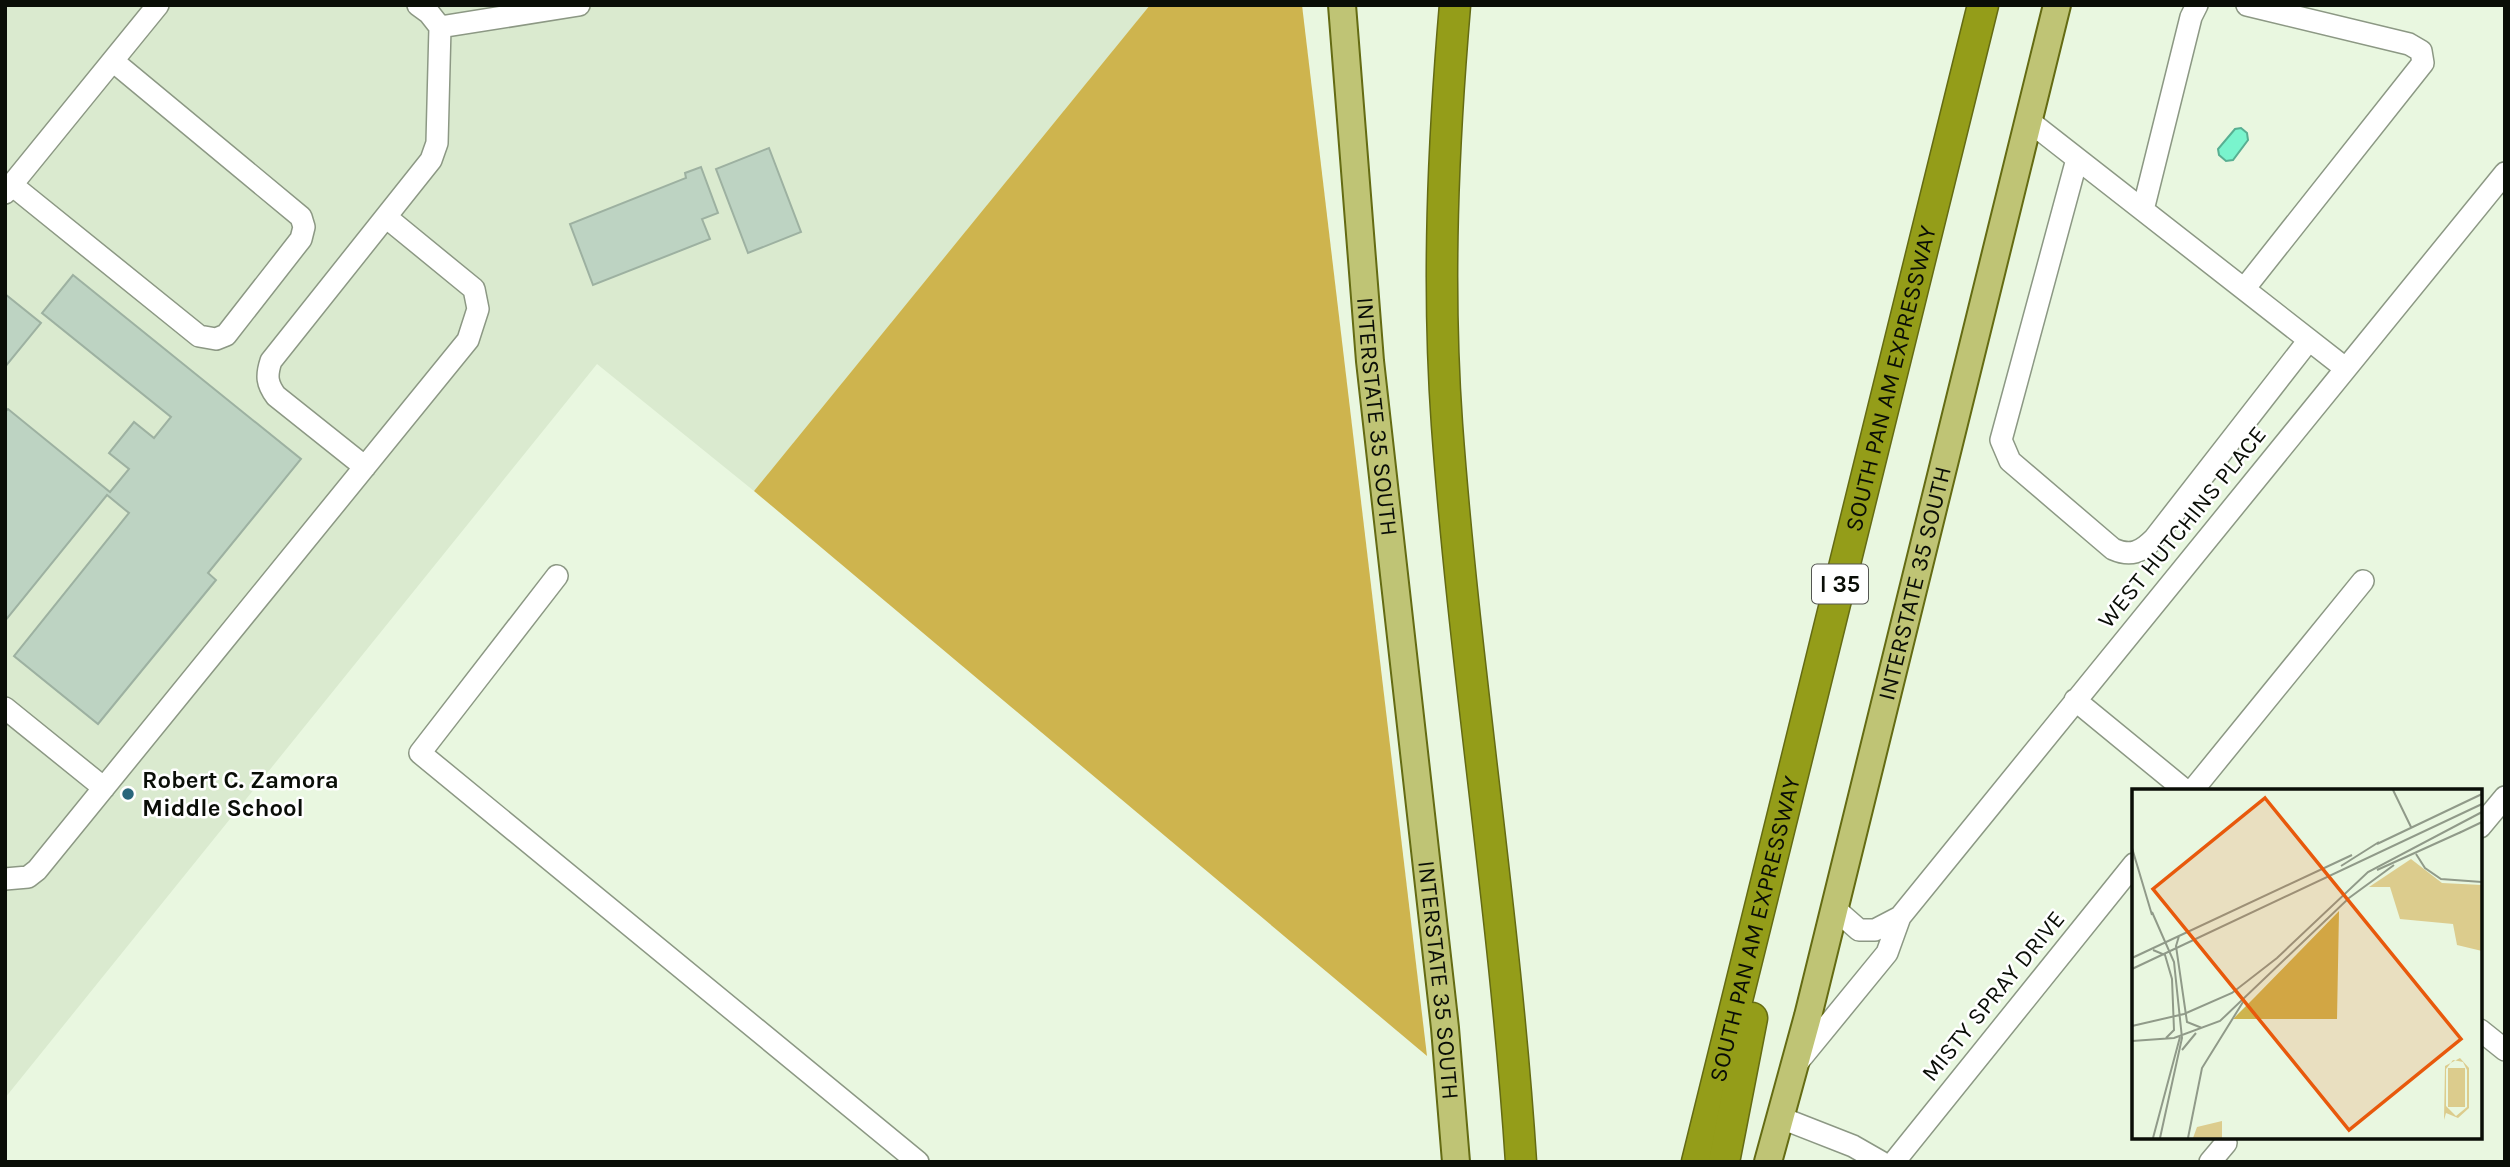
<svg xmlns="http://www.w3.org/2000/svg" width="2510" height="1167" viewBox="0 0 2510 1167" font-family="Karla,sans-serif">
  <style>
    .built { fill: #daeacf }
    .forest { fill: #ceb44e }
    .water { fill: #79f4cd; stroke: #58af92; stroke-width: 2 }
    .building { fill: #bdd3c2; stroke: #9db1a1; stroke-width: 2 }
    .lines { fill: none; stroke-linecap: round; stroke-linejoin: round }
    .minor-casing { stroke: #8c9884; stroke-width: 24 }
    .major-casing { stroke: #646b13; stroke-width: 30 }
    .highway-casing { stroke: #646b13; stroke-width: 33 }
    .minor { stroke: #fff; stroke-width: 21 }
    .major { stroke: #bfc475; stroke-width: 26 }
    .highway { stroke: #949d19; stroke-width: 30 }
    .poi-dot { fill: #29667c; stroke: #fff; stroke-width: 2.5 }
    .labels { text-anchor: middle; stroke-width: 5; stroke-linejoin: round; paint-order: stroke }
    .shield { fill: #fff; stroke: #545651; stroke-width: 2 }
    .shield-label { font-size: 23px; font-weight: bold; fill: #0a0e07 }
    .street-label { font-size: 24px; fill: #0a0e07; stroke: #fff }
    .poi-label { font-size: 24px; font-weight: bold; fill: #0a0e07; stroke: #fff; text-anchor: start }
    .inset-road { fill: none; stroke: #909a89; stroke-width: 2 }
    .view { fill: #e8590c; fill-opacity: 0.15; stroke: #e8590c; stroke-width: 3.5 }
    .inset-edge { fill: none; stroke: #0a0e07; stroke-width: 3.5 }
  </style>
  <rect width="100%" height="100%" fill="#e9f7e0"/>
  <path class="built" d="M5,5H1150L754,491L597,364L5,1098Z"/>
  <path class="forest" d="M1150,5H1302L1427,1056L754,491Z"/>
  <path class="water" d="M2241,128L2247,133L2248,140L2233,160L2226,161L2219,155L2218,149L2235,129Z"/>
  <path class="building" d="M769,148L801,232L748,253L716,169Z
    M701,167L718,213L702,219L710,239L593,285L570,224L686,178L685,173Z
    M73,275L301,459L208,573L216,580L98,724L14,656L129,513L107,495L5,621V412L8,409L110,492L129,469L109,453L134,422L154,438L171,417L42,313Z
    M5,294L41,323L5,367Z"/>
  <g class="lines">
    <defs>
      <path id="minor" d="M440,27L579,5
        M2029,121L2345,368
        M2077,159L2001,440L2010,461L2113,549C2131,557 2141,552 2154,539L2309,340
        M12,185L199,336L216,339L226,335L301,239L304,227L301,217L113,61
        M5,193L158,5
        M2143,210L2191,17L2197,5
        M2244,289L2423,63L2421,51L2409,44L2247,5
        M365,467L276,396C267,384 266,376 271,361L431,160L437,143L440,27L429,13L418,5
        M557,576L420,753L918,1162
        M2075,700L2186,791
        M5,708L104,788
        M2192,791L2363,581
        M2480,827L2505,797
        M5,879L28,877L37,870L468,340L478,309L474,289L386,217
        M1835,909L1859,930H1875L1900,917
        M2480,1030L2505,1050
        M1797,1063L1887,953L1900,917L2505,173
        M1779,1117L1853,1146L1881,1162
        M1894,1162L2134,864
        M2210,1162L2226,1143"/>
      <g id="major">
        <path id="s1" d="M1342,5L1370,361L1445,1028L1456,1162"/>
        <path id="s2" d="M1768,1162L1808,1016L2057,5"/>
      </g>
      <g id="highway">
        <path d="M1455,5C1443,145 1437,285 1447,425C1465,671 1505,915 1521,1162"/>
        <path id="s3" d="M1697,1162L1983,5"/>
        <path d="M1724,1162L1752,1018"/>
      </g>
    </defs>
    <use href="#minor" class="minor-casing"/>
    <use href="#major" class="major-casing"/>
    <use href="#highway" class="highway-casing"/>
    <use href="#minor" class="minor"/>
    <use href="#major" class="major"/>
    <use href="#highway" class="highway"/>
  </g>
  <circle class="poi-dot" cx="128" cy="794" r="7"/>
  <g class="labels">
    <rect class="shield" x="1812" y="564.5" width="56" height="39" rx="5"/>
    <g class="shield-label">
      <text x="1840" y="592">I 35</text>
    </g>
    <g class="street-label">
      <text dy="8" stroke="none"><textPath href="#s3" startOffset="807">SOUTH PAN AM EXPRESSWAY</textPath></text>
      <text dy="8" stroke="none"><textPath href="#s1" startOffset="413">INTERSTATE 35 SOUTH</textPath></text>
      <text transform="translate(2182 527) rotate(-51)" y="8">WEST HUTCHINS PLACE</text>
      <text dy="8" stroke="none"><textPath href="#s2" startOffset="597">INTERSTATE 35 SOUTH</textPath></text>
      <text dy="8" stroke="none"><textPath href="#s3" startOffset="240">SOUTH PAN AM EXPRESSWAY</textPath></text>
      <text dy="8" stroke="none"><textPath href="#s1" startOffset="980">INTERSTATE 35 SOUTH</textPath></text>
      <text transform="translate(1993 996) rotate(-51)" y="8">MISTY SPRAY DRIVE</text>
    </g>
    <g class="poi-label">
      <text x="142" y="788">Robert C. Zamora<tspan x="142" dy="28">Middle School</tspan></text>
    </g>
  </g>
  <g transform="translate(2132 789)">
    <rect width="350" height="350" fill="#e9f7e0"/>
    <path d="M279,70L310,94L350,96V162L325,156L321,135L268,130L258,98H237ZM328,269L337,279V319L326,329L314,324L312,331L313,277ZM321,271L331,273L335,281V318L324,327L314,317V280ZM316,279H333V318H316ZM90,332V349H61L65,338Z" fill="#dccc8d" fill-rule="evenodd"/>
    <path d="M207,122L205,230H101L123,208Z" fill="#ceb44e"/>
    <path class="inset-road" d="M261,1L279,38M327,44L350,33M245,55L350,5M0,59L20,126M284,65L293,79L309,90L350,93M209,77L247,53M245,81L329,43M20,123L42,173L50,249L28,349M47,147L44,157L55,233L70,239M21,161L33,166L40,190L42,241L34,249M0,169L220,66M0,180L350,15M0,237L52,225L100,204L145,169L236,83L350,23M0,252L42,249L88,232L217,109L262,76M50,261L64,244M21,349L48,248M56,349L70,279L111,213"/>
    <path class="view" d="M133,9L329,250L217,341L21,100Z"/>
    <rect width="350" height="350" class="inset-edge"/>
  </g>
  <rect width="2510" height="1167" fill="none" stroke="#0a0e07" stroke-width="14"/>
</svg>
